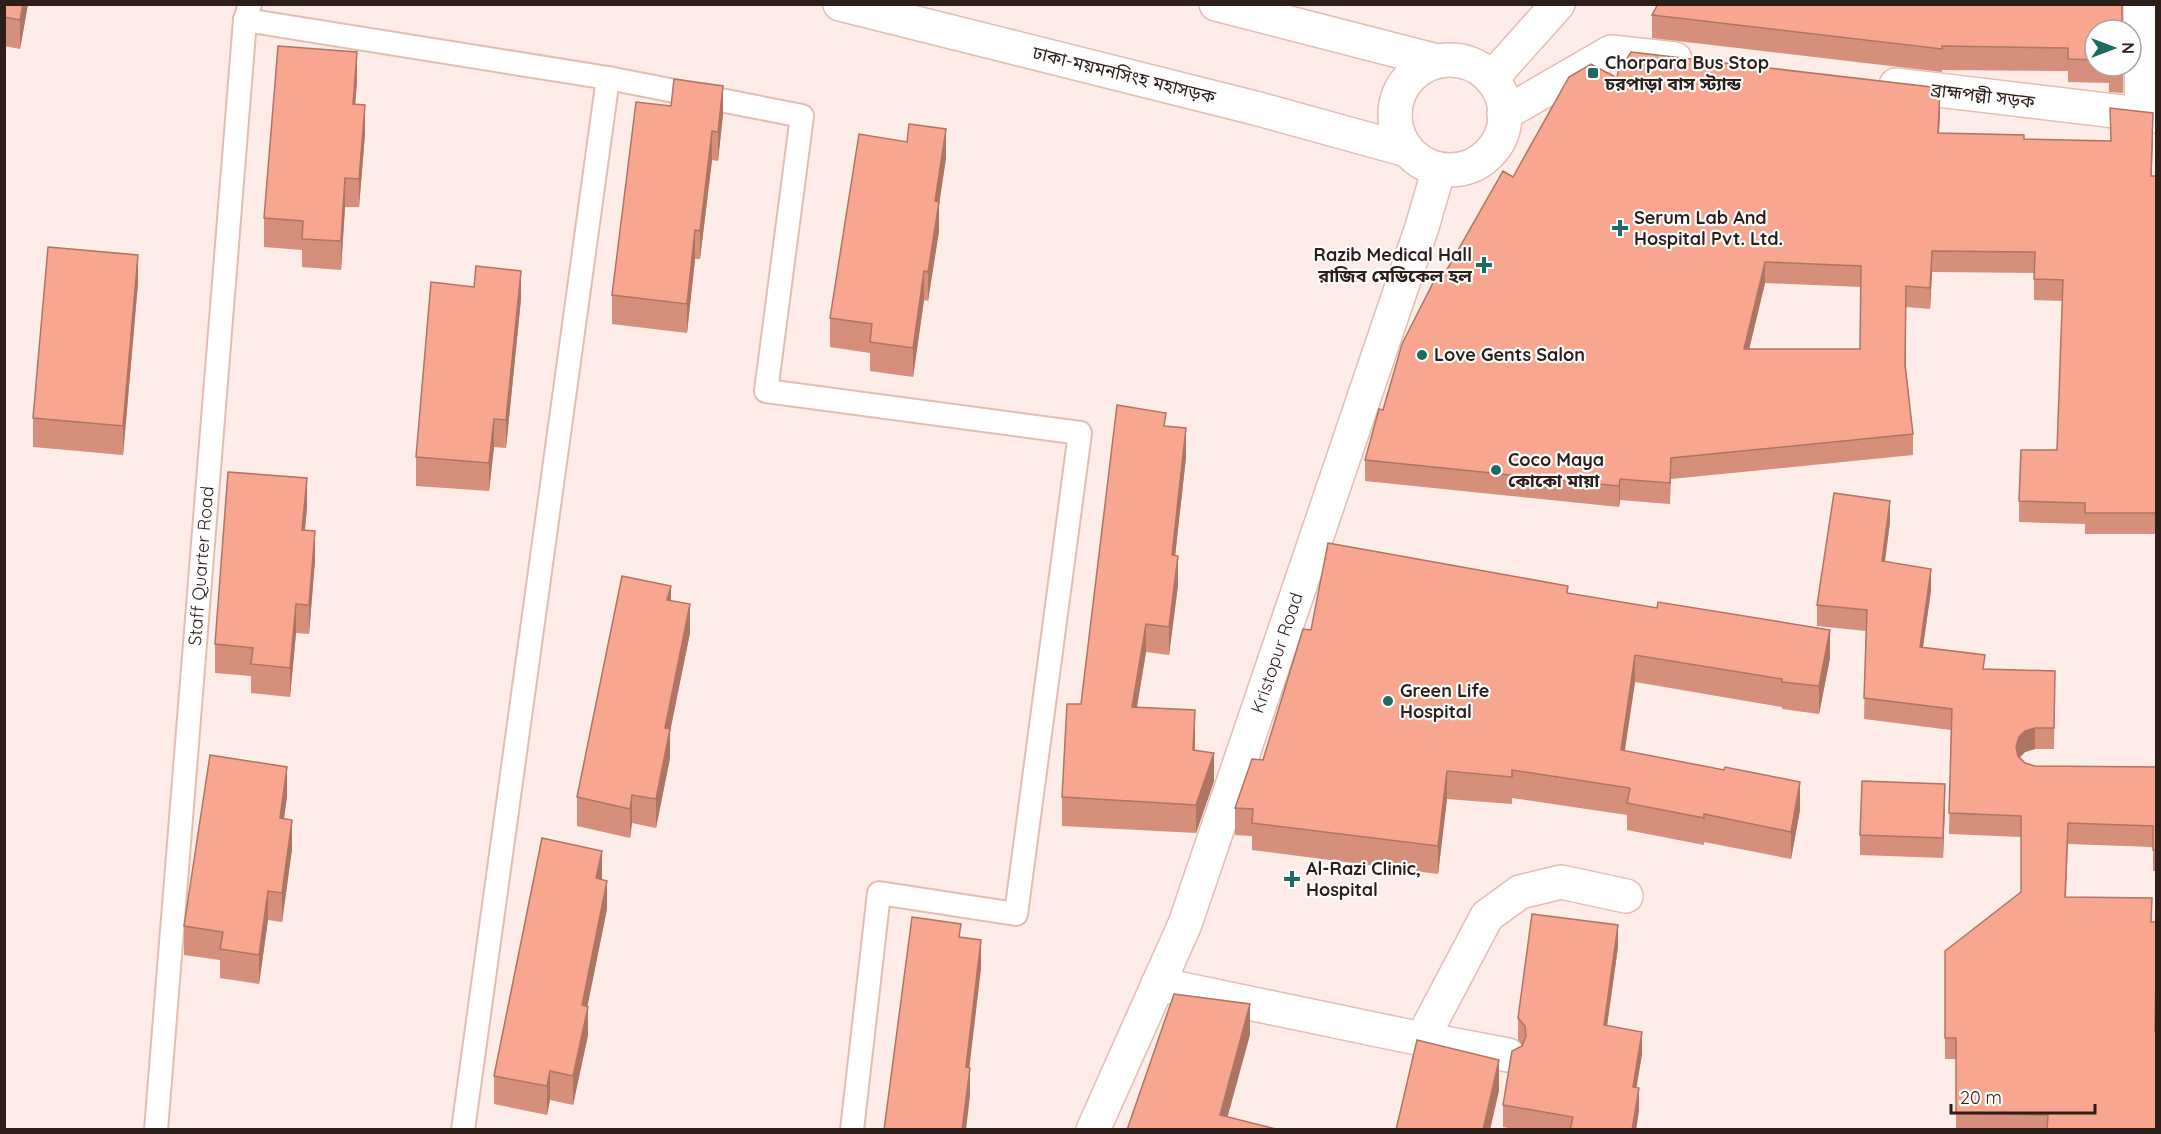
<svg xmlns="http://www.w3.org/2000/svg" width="2161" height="1134" viewBox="0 0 2161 1134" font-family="Quicksand,'Noto Sans Bengali',sans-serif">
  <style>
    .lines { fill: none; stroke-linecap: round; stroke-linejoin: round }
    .service-casing { stroke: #e5bcb1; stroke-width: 26 }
    .minor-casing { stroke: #e5bcb1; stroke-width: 36 }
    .secondary-casing { stroke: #e5bcb1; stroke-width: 36 }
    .service { stroke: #fff; stroke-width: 22 }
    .minor { stroke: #fff; stroke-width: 33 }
    .secondary { stroke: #fff; stroke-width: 33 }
    .wall { fill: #d58f7b; fill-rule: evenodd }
    .shaded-wall { fill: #ae7464 }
    .building { fill: #f8a68f; stroke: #ae7464; stroke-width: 1.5; fill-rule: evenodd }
    .poi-dot { fill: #1f6a62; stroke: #fdfdfd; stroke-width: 2 }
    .labels { text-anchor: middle; stroke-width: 4.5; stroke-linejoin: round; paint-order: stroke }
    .poi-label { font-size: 18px; font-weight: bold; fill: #2d1e1a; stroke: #fdfdfd; text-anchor: start }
    .street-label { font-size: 18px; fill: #2d1e1a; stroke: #fdfdfd }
  </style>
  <rect width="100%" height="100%" fill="#fdece7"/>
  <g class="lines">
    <defs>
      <g id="service">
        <path d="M245,20L608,78L802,116L766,391L1080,433L1016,914L879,893L852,1130"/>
        <path id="s1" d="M156,1130L245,20L250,4"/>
        <path d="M463,1130L608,78"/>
      </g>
      <path id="minor" d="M2140,4L2142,114
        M1896,85L2156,116
        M1504,114L1611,52L1675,59
        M1158,984L1407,1036L1508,1055
        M1422,1039L1487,916L1520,892L1561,882L1626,896"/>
      <g id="secondary">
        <path d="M840,4L1255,108L1407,150"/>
        <path d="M1216,4L1437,61"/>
        <circle cx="1450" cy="115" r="55"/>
        <path d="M1491,79L1558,4"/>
        <path id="s2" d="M1093,1130L1185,924L1422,227L1439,169"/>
      </g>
    </defs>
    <use href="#service" class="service-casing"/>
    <use href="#minor" class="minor-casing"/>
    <use href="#secondary" class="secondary-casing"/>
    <use href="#service" class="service"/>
    <use href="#minor" class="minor"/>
    <use href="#secondary" class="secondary"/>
  </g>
  <path class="wall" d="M4,4H28L20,49L4,46Z
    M1652,15L2095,30V66H2123V93L2109,92V83L2068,82V71L1942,70V72L1652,38Z
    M1617,78L1940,110L1939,133L2024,139L2111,141L2153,135L2151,176H2157V534H2085V524L2019,522V501L2057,450L2063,301L2034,300V273L1932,272L1930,309L1906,307V367L1913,434V455L1671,479L1670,504L1620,500L1619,507L1365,481V460L1383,410L1441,280L1513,177ZM1765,283L1861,287L1860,349H1749Z
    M357,81L355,104L365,134L359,207H345L341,270L302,267V250L264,247V218Z
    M671,106L723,114L718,161L712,160L700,259H695L687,333L612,324V295Z
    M946,158L939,202V231L928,301L924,300L913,377L870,371V353L830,347V318Z
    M138,283L123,455L33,447V418Z
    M521,299L506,448L494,447L489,491L416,486V457Z
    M1166,427L1186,457L1175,556L1178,585L1169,655L1146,652L1137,707L1195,739V750L1214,781L1196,833L1062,826V797L1081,704Z
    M307,507L305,531L315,560L309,634L296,633L290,697L251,693V676L215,673V644Z
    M1890,522L1885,562L1931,590L1923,647L1985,669L2055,671L2054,749H2035L2025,752L2020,757L2025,763L2035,766L2156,767L2157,871H2153V847L2068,844L2066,897L2152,922H2157L2156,1031L2157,1130H1956V1059H1945V951L2021,892V837L1949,834L1951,730L1864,719L1866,631L1817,626V605Z
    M1568,593L1830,658L1819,714L1782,709V707L1635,682L1624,751L1800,810L1791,859L1704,842V845L1627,830V815L1512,798V804L1447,799L1438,874L1252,850V836L1235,835V808L1263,760L1311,630Z
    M671,600L690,633L670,729V758L656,828L632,823L630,838L577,826V797Z
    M287,796L284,819L292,849L282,922L268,920L259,984L220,978V960L184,955V926Z
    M1945,804L1943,858L1860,855V835Z
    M602,880L607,909L587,1006L588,1035L573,1105L550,1100L547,1115L494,1104V1076Z
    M1618,947L1607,1026L1642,1054L1636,1088L1639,1110L1636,1130H1518L1503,1127V1105L1522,1045L1518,1040V1018Z"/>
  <path class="shaded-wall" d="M23,4H28L20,49V20Z
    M357,52V81L353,133V104Z
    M723,86V114L718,161V132Z
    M1940,88V110L1938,154V133Z
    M365,105V134L359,207V179Z
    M2153,113V135L2151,197V176Z
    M946,129V158L938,212L939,202V231L928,301V272L935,201Z
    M712,131V160L700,259V231Z
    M345,178V207L341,270V241Z
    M695,230V259L687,333V304Z
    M1932,251V272L1930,309V288Z
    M138,255V283L123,455V426Z
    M1765,262V283L1744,371V349Z
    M521,271V299L506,448V420Z
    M924,271V300L913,377V348Z
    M494,419V447L489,491V463Z
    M1186,428V457L1172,584V555Z
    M307,478V507L302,559V530Z
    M1620,479V500L1619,507V486Z
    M1890,501V522L1882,582V561Z
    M315,531V560L309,634V605Z
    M1178,556V585L1169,655V627Z
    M1931,569V590L1920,668V647Z
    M671,586V614L667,600Z
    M296,604V633L290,697V668Z
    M690,604V633L665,757V728Z
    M1146,624V652L1132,736V707Z
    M1830,630V658L1819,714V686Z
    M1635,655V682L1621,777V750Z
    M1195,710V739L1193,779V750Z
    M2035,728V749L2025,752L2019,758L2016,747L2019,737L2025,731Z
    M670,729V758L656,828V799Z
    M1214,753V781L1196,833V805Z
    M287,767V796L280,847V818Z
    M1447,771V799L1438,874V846Z
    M1800,782V810L1791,859V832Z
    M1945,784V804L1943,858V838Z
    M632,795V823L630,838V809Z
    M292,820V849L282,922V893Z
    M602,851V880L596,878Z
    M607,881V909L582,1034V1005Z
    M268,891V920L259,984V955Z
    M1618,925V947L1604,1047V1025Z
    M981,940V969L966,1096V1067Z
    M1250,1004V1035L1224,1130L1220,1115Z
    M588,1007V1035L573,1105V1076Z
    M1642,1032V1054L1633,1109V1087Z
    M1499,1060V1091L1490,1130H1483Z
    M970,1068V1096L966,1130H962Z
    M550,1071V1100L547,1115V1086Z
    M1639,1088V1110L1636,1130H1632Z"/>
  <path class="building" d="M4,4H23L20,20L4,17Z
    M1658,4H2122V30H2095V60L2068,59V48L1942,46V49L1652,15Z
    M278,46L357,52L353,104L365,105L359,179L345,178L341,241L302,239L303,221L264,218Z
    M1631,52L1940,88L1938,133L2024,135V139L2111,141L2110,108L2153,113L2151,176H2157V513H2085V503L2019,501L2021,450H2057L2063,280L2034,279L2035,252L1932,251L1930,288L1906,286L1905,365L1913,434L1671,458L1670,483L1620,479L1619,486L1365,460L1379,409L1383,410L1402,344L1436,277L1441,280L1503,171L1513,177L1569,77L1591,64L1617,78L1620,59L1626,60ZM1765,262L1861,266L1860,349H1744Z
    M2109,66H2123V70L2109,68Z
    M674,79L723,86L718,132L712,131L700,231L695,230L687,304L612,295L636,102L671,106Z
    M909,124L946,129L935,201L939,202L928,272L924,271L913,348L870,342L872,324L830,318L859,134L907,142Z
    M48,247L138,255L123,426L33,418Z
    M476,266L521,271L506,420L494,419L489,463L416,457L431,282L474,287Z
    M1117,405L1166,413L1164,426L1186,428L1172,555L1178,556L1169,627L1146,624L1132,707L1195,710L1193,750L1214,753L1196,805L1062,797L1067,704H1081Z
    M228,472L307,478L302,530L315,531L309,605L296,604L290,668L251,664L253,648L215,644Z
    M1834,493L1890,501L1882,561L1931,569L1920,647L1985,655L1983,669L2055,671L2054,728H2035L2025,731L2019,737L2016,747L2018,756L2025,763L2035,766L2157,767V850H2153V826L2068,823L2065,897L2152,898L2151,922H2157L2155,1031H2157V1130H2047L2048,1115L1956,1113V1038H1945V951L2021,892V816L1949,813L1952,709L1864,698L1867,610L1817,605Z
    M1328,543L1568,586L1567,593L1657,608L1658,602L1830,630L1819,686L1782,682V679L1635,655L1621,750L1724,770L1725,767L1800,782L1791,832L1704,814V818L1627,803L1630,788L1512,770V777L1447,771L1438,846L1252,823L1253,809L1235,808L1252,759L1263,760L1303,629L1311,630Z
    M622,576L671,586L667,600L690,604L665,728L670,729L656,799L632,795L630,809L577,797Z
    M210,755L287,767L280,818L292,820L282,893L268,891L259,955L220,949L223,932L184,926Z
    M1862,781L1945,784L1943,838L1860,835Z
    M542,838L602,851L596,878L607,881L582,1005L588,1007L573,1076L550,1071L547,1086L494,1076Z
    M1532,914L1618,925L1604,1025L1642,1032L1633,1087L1639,1088L1632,1130H1570L1573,1117L1503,1105L1512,1051L1522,1046L1526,1036L1525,1026L1518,1018Z
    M912,917L961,924L959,937L981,940L966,1067L970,1068L962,1130H884Z
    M1174,994L1250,1004L1220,1115L1280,1130H1127Z
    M1417,1040L1499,1060L1483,1130H1396Z"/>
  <g class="poi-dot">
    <rect x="1587" y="67" width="12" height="12" rx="3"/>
    <path d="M1617 219h6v6h6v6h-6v6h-6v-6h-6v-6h6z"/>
    <path d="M1481 256h6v6h6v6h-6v6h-6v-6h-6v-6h6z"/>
    <circle cx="1422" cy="355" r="6"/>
    <circle cx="1496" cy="470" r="6"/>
    <circle cx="1388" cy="701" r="6"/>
    <path d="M1289 870h6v6h6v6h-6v6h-6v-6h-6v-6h6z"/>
  </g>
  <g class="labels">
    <g class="poi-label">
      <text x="1605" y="69">Chorpara Bus Stop<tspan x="1605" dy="21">চরপাড়া বাস স্ট্যান্ড</tspan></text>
      <text x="1634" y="224">Serum Lab And<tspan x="1634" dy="21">Hospital Pvt. Ltd.</tspan></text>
      <text x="1472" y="261" text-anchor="end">Razib Medical Hall<tspan x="1472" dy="21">রাজিব মেডিকেল হল</tspan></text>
      <text x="1434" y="361">Love Gents Salon</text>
      <text x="1508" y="466">Coco Maya<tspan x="1508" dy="21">কোকো মায়া</tspan></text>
      <text x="1400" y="697">Green Life<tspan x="1400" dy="21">Hospital</tspan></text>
      <text x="1306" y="875">Al-Razi Clinic,<tspan x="1306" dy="21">Hospital</tspan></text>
    </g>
    <g class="street-label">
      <text transform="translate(1124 75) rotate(14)" y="6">ঢাকা-ময়মনসিংহ মহাসড়ক</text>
      <text transform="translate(1983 96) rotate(7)" y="6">ব্রাহ্মপল্লী সড়ক</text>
      <text dy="6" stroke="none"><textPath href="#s1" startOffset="566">Staff Quarter Road</textPath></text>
      <text dy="6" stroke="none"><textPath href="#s2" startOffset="512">Kristopur Road</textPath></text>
    </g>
  </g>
  <rect width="2161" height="1134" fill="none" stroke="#2d1e1a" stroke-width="12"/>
  <g transform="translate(2113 48) rotate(90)"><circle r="28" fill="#fdfdfd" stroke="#aaa4a2" stroke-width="1.5"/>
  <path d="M0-4.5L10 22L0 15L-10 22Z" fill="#1f6a62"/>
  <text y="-9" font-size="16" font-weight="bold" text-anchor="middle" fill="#2d1e1a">N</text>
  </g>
  <path d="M1951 1104v9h144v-9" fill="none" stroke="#2d1e1a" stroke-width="3"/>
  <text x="1960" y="1104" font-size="18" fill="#2d1e1a" stroke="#fdfdfd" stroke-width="4.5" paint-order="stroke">20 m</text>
</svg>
